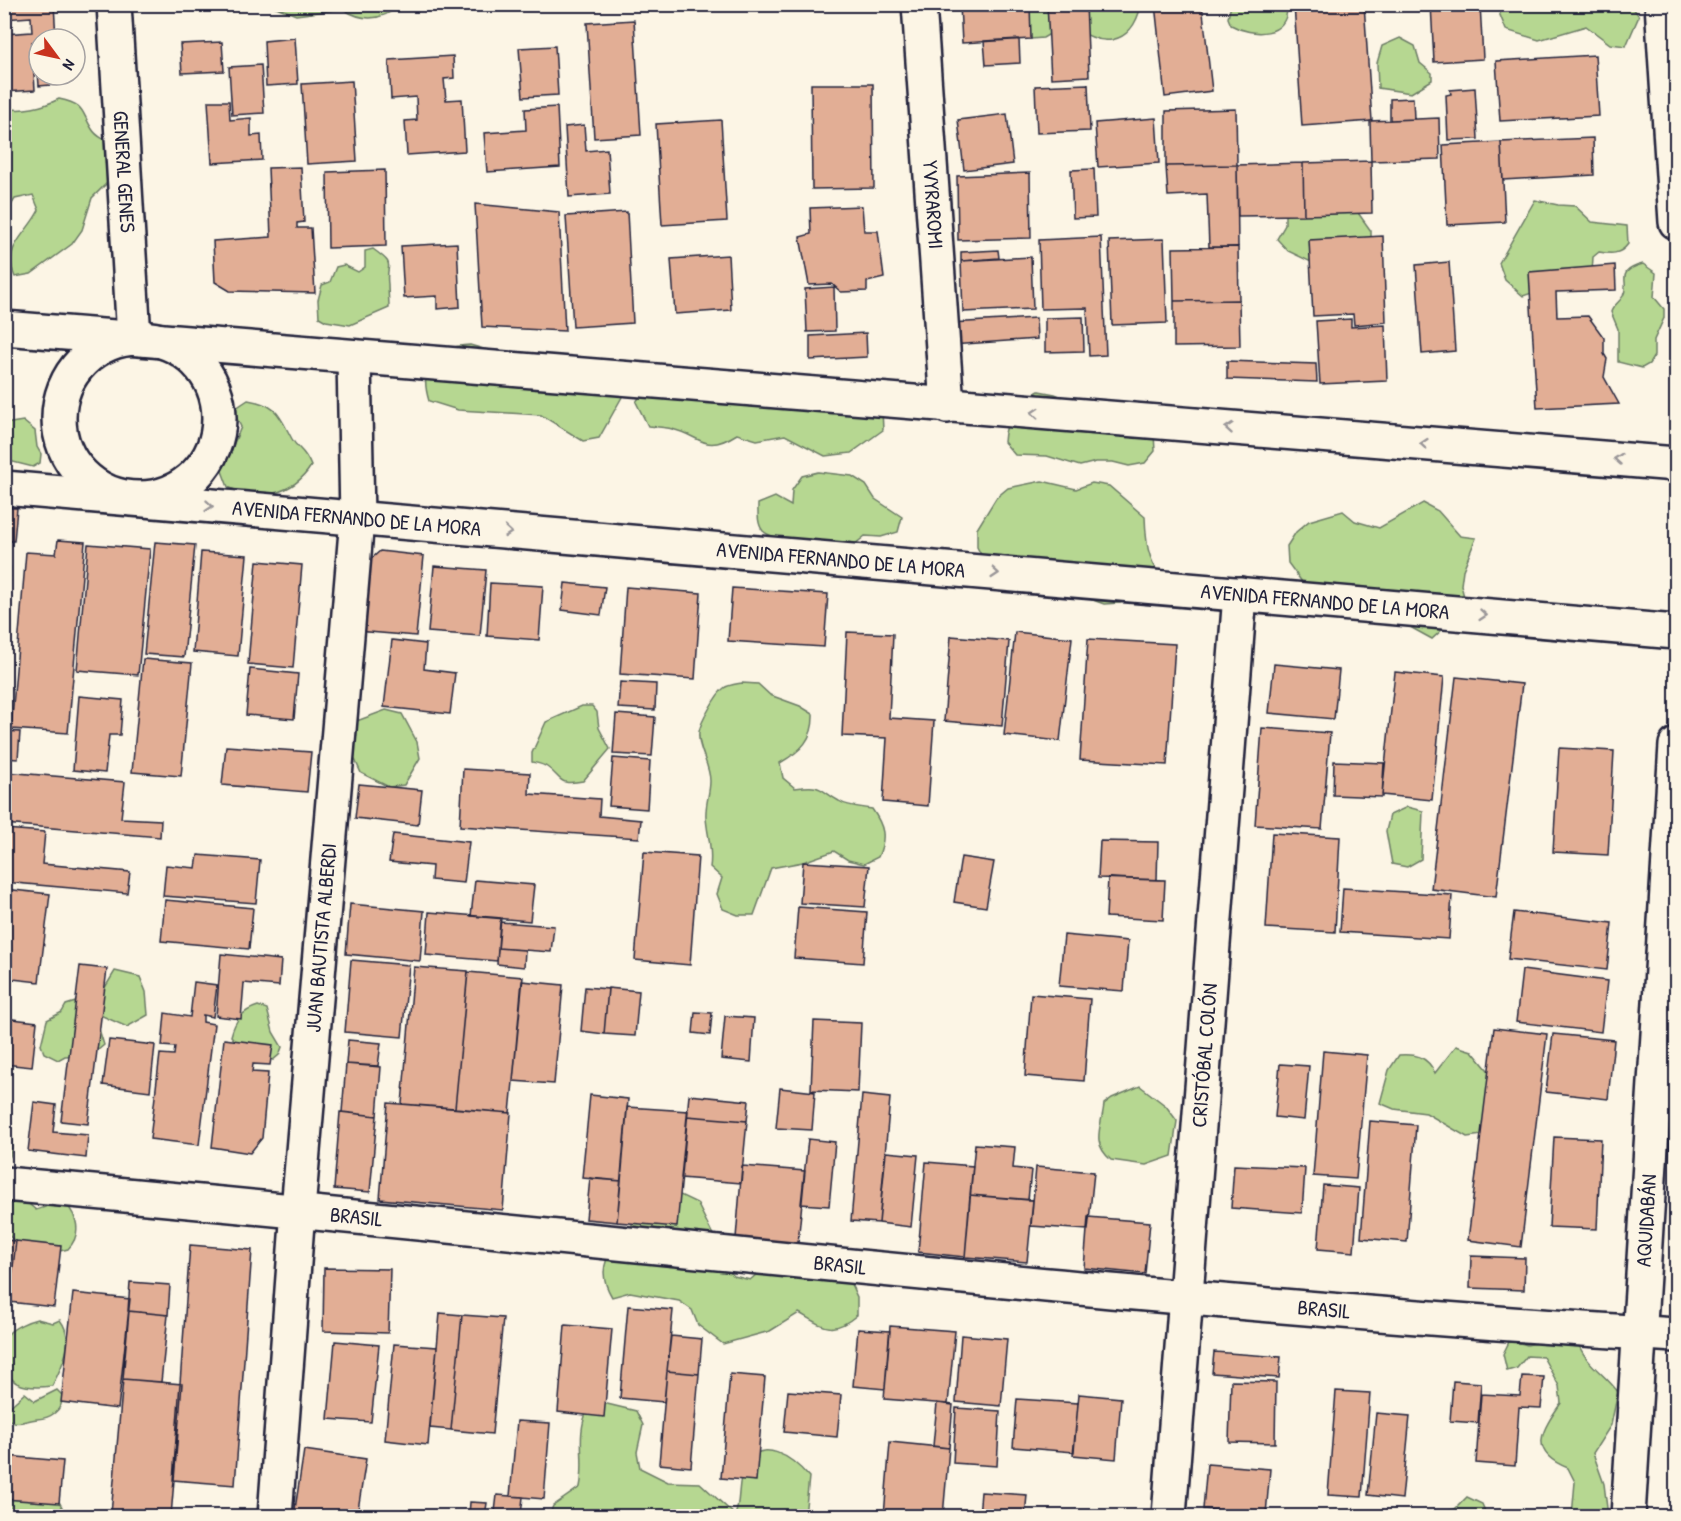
<svg xmlns="http://www.w3.org/2000/svg" width="1681" height="1521" viewBox="0 0 1681 1521" font-family="'Patrick Hand',sans-serif">
  <style>
    .green { fill: #b6d791; stroke: #6c7c66; stroke-width: 1.5 }
    .building { fill: #e2ae95; stroke: #22223b; stroke-width: 1.5 }
    .lines { fill: none; stroke-linecap: round; stroke-linejoin: round }
    .minor-casing { stroke: #22223b; stroke-width: 38 }
    .tertiary-casing { stroke: #22223b; stroke-width: 38 }
    .secondary-casing { stroke: #22223b; stroke-width: 38 }
    .minor { stroke: #fcf5e5; stroke-width: 33 }
    .tertiary { stroke: #fcf5e5; stroke-width: 33 }
    .secondary { stroke: #fcf5e5; stroke-width: 33 }
    .oneway { stroke: #9a9698 }
    .labels { text-anchor: middle; stroke-width: 4.5; stroke-linejoin: round; paint-order: stroke }
    .street-label { font-size: 21px; fill: #22223b; stroke: #fcf5e5 }
  </style>
  <rect width="100%" height="100%" fill="#fcf5e5"/>
  <filter id="ink" filterUnits="userSpaceOnUse"><feTurbulence type="fractalNoise" baseFrequency=".0167" numOctaves="2"/><feDisplacementMap in="SourceGraphic" scale="12" xChannelSelector="R" yChannelSelector="G"/><feConvolveMatrix kernelMatrix="1 2 1 2 8 2 1 2 1" color-interpolation-filters="sRGB"/></filter>
  <g filter="url(#ink)">
    <path class="green" d="M271,5H400C382,21 363,22 343,9L296,15Z
      M1013,5H1141C1132,47 1098,50 1070,22L1043,38L1031,39L1020,29Z
      M1231,5H1287C1289,38 1252,37 1231,25L1228,18Z
      M1499,5H1631L1639,16L1626,46L1610,44L1586,26L1539,40L1506,30L1500,15Z
      M1400,38L1415,46L1420,63L1432,73V80L1411,93L1378,88L1377,63L1382,46Z
      M59,99C86,105 80,110 92,129C98,139 111,142 121,146L128,162L92,198L82,230L72,244L31,274L15,277C2,246 26,236 39,210L33,195L15,199L5,215V108C22,112 43,107 59,99Z
      M1535,200L1558,205L1575,206L1592,222L1627,226L1628,244C1620,255 1611,254 1599,252L1593,257L1592,273L1523,296L1505,280L1499,263Z
      M1351,203L1371,231V247L1334,273L1288,251L1277,239L1285,225V209Z
      M373,249C398,267 385,262 388,284C388,293 389,299 389,308L350,325L326,321L319,317L318,300L322,285L330,282L336,267L344,265L358,272L365,267V251Z
      M1643,264L1656,273L1654,297L1664,309V318L1654,340V356L1649,364L1642,368L1618,362V329L1611,312C1613,305 1619,303 1623,296C1631,281 1613,272 1643,264Z
      M470,345L487,350L512,370L618,380L622,397L599,438L583,441L541,415L458,410L429,401C418,365 435,346 470,345Z
      M655,375L882,410L883,430L851,453L825,456L785,435L757,440L737,434C704,455 702,436 672,429C664,427 656,427 648,426L636,402Z
      M1039,391L1055,394L1154,434L1155,451L1145,463L1129,466L1113,462H1096L1080,466L1047,456L1015,455L1004,442C1005,419 1018,401 1039,391Z
      M248,400C278,405 279,415 292,439C298,450 304,448 311,466C293,495 258,502 228,487L222,471L241,427L233,410Z
      M23,421L35,431L37,447L41,454L40,463L33,467L5,460V424Z
      M818,472L852,476L866,485L875,499L902,517L898,532L881,537L865,536C858,542 850,549 840,549C828,550 772,540 763,531C757,524 758,512 758,504L775,497L791,506L792,490L802,476Z
      M1042,481L1076,489L1092,483L1109,486L1145,517C1146,542 1147,558 1162,578L1120,603L1104,604L985,562L977,547V529L996,498L1008,488Z
      M1423,503L1438,511L1460,536L1476,538L1463,570L1461,585L1465,601L1457,616L1432,639L1401,622L1308,590L1288,563L1287,546L1296,532L1309,521L1343,511L1355,521L1379,528Z
      M742,683L758,684L770,695L800,706L813,714C814,739 801,751 780,763L783,778L795,788C823,784 818,789 839,801C848,807 861,807 872,809C884,826 887,837 878,857L864,864L848,860L834,851L803,862L771,868L754,915H738L723,909L717,894L722,878L710,867C713,849 707,835 706,817C705,805 710,793 710,781C710,764 697,748 699,732C700,723 717,693 724,688C728,685 737,684 742,683Z
      M582,706H592L597,712L599,728L610,749L583,781C557,786 563,778 547,767C543,764 536,763 532,762V753L546,722Z
      M386,710L402,714L417,742L420,758L404,785L389,787L361,773L353,755L354,722Z
      M1407,807L1423,811L1421,859L1407,867L1392,864L1386,831L1390,815Z
      M115,971L140,977L146,992L148,1015L127,1027L98,1014L99,1029L104,1045L98,1050L83,1055L65,1056L58,1060L44,1053L41,1045L47,1020L62,1012L66,1005L101,994Z
      M258,1006L267,1009L273,1032L282,1047L279,1055L273,1060L236,1042L231,1036C235,1020 242,1011 258,1006Z
      M1456,1046L1472,1051L1492,1075L1482,1135L1467,1137L1426,1113L1394,1109L1380,1103L1389,1070L1399,1055C1416,1054 1427,1056 1435,1073Z
      M1140,1086L1166,1106L1177,1121L1172,1156L1146,1165L1111,1160C1090,1142 1102,1127 1104,1104L1112,1098Z
      M5,1116C13,1130 15,1153 5,1165Z
      M655,1170L680,1195L697,1203L720,1249L722,1265L734,1276L750,1280L763,1269L850,1282L857,1297V1315C832,1336 824,1327 799,1313L770,1331L723,1344L698,1325L692,1310L679,1301L630,1292L612,1297C593,1266 611,1250 632,1228V1212Z
      M24,1190L30,1205L36,1210L45,1207L58,1196C75,1210 85,1231 68,1249L60,1251L17,1244L5,1231V1192Z
      M37,1319L53,1323L60,1320C76,1340 62,1367 52,1386C43,1387 28,1388 19,1384C3,1378 0,1346 8,1334C14,1327 29,1321 37,1319Z
      M1560,1338L1577,1341C1586,1365 1604,1373 1618,1392L1611,1425L1593,1453L1604,1484L1608,1516H1572L1575,1482L1568,1468C1527,1452 1542,1430 1561,1403L1559,1386L1543,1357L1527,1356L1517,1368L1507,1371L1503,1354L1510,1340L1527,1345Z
      M57,1390L63,1396C62,1411 51,1418 37,1419C24,1420 19,1427 6,1418V1410L25,1393L35,1401Z
      M603,1403L636,1411L643,1425L637,1452L640,1468L668,1482L700,1483L735,1515C741,1501 737,1481 744,1468C761,1434 793,1458 809,1477L805,1516H549L553,1506L580,1487C586,1458 575,1438 588,1408Z
      M4,1488L58,1500L62,1507V1516H5Z
      M1467,1497L1482,1504L1487,1516H1444V1512L1455,1509Z"/>
    <path class="building" d="M4,4H54L56,39L32,42L35,90L4,92V34L32,32L31,17L4,19Z
      M1030,4L1031,39L962,43L960,5Z
      M1047,4H1086L1089,76L1051,78Z
      M1155,4H1202L1212,91L1165,97Z
      M1294,4H1364L1372,121L1302,126Z
      M1431,4H1480L1483,59L1434,62Z
      M634,20L641,135L594,138L587,23Z
      M295,38L298,84L266,86L264,41Z
      M1019,39L1020,63L986,65L984,41Z
      M222,42L224,71L182,73L180,44Z
      M555,46L558,95L523,97L519,48Z
      M1595,55L1599,116L1500,121L1496,61Z
      M37,56L39,75H61L62,84L39,86Z
      M453,56L454,78L444,79L446,100L462,99L465,151L407,155L405,121L417,120L416,97L391,99L389,60Z
      M261,65L264,113L232,115L229,67Z
      M352,81L357,161L307,164L302,84Z
      M811,84H873L874,188L812,189Z
      M1088,84L1090,131L1037,133L1035,86Z
      M1475,88L1478,139L1448,140L1446,95L1451,94L1450,90Z
      M1413,98L1414,119L1390,120V99Z
      M208,101H229L230,120L251,118V136L261,135L262,160L212,163Z
      M557,107L560,167L487,172L484,133L526,130L525,109Z
      M1236,109L1237,165L1166,166V111Z
      M1007,114L1013,164L964,170L958,120Z
      M1156,118L1159,163L1098,167L1095,123Z
      M1439,118L1440,159L1371,161L1370,121Z
      M721,120L727,221L662,225L656,124Z
      M584,125L586,151L607,149L610,194L569,197L565,127Z
      M1593,138L1594,175L1503,180L1501,142Z
      M1501,142L1505,222L1447,225L1443,145Z
      M1371,161L1372,213L1304,215L1303,163Z
      M1303,163L1304,215L1238,216L1237,165Z
      M1237,165L1238,247H1209L1207,194L1168,196L1166,166Z
      M301,167L304,222L297,223V228H311L315,293L230,291L215,282L213,241L271,237L268,168Z
      M1094,169L1096,217L1073,218L1071,170Z
      M385,170L386,246L328,248L327,172Z
      M1030,173L1031,238L958,240L957,176Z
      M475,204L559,212L565,331L482,327Z
      M862,206L864,231H878L884,278L867,282V291L841,292L832,284L809,285L800,237L811,234L810,208Z
      M627,212L633,323L573,327L566,216Z
      M1383,236L1386,322L1354,325L1353,314L1313,316L1309,240Z
      M1101,237L1106,355L1089,356L1087,308L1041,309L1039,240Z
      M1164,239L1167,323L1112,325L1109,241Z
      M457,243L460,307L437,309V296L404,298L401,246Z
      M1238,247L1239,300L1174,301L1173,248Z
      M998,250L999,258L961,261V252Z
      M728,255L731,310L675,314L671,259Z
      M1031,257L1033,309L963,312L961,261Z
      M1449,262L1455,351L1422,354L1416,265Z
      M1615,265L1616,290L1556,292L1557,317L1588,316L1604,338V354L1607,359L1604,377L1619,404L1537,408L1529,272Z
      M834,287L835,331L807,332L805,289Z
      M1239,300L1240,346L1174,347V301Z
      M1083,317L1084,351L1045,352V318Z
      M1036,318L1037,339L951,345L950,323Z
      M1351,319V327L1385,325L1387,381L1320,384L1316,321Z
      M866,333L867,357L810,360V336Z
      M1227,361L1316,364L1317,382L1227,379Z
      M4,508H17L14,541H4Z
      M58,540L85,542L68,733L11,729L26,552L56,554Z
      M155,542L195,545L184,657L144,654Z
      M88,544L150,549L138,675L77,670Z
      M380,551L424,556L416,636L357,631L362,567Z
      M201,552L247,555L238,656L193,652Z
      M257,561L302,565L293,668L248,664Z
      M434,566L486,570L480,636L428,632Z
      M4,567H10L4,626Z
      M490,583L543,586L539,640L487,636Z
      M565,583L605,587L601,615L562,610Z
      M626,587L701,593L695,679L620,674Z
      M732,588L828,594L824,647L728,641Z
      M847,632L893,634L889,718L934,721L928,806L883,802L887,738L842,736Z
      M1015,632L1072,638L1060,741L1004,735Z
      M951,636L1009,641L1002,726L944,721Z
      M1088,639L1175,644L1167,765L1080,760Z
      M392,640L426,644L424,669L455,673L450,714L384,707Z
      M143,659L192,663L181,776L132,772Z
      M1274,664L1339,670L1334,719L1269,713Z
      M250,669L298,674L294,719L246,715Z
      M1395,672L1444,677L1432,800L1382,795Z
      M1456,677L1522,684L1496,897L1431,889Z
      M620,682L656,684L655,710L618,708Z
      M79,696L123,700L120,735H109L105,773L73,770Z
      M616,714L655,717L652,756L613,754Z
      M1262,728L1330,733L1322,829L1255,825Z
      M4,731L20,732L18,759L4,758Z
      M226,746L311,752L307,792L222,785Z
      M1559,748L1614,751L1608,855L1553,852Z
      M613,758L650,761L647,809L609,806Z
      M1334,761L1384,763L1382,797L1333,795Z
      M463,769L530,773L529,794L600,799L599,816L641,820L639,838L460,826Z
      M5,772L125,782L121,818L161,820L160,837L4,824Z
      M359,784L422,790L418,825L355,818Z
      M4,829L45,832L42,864L130,872L127,893L4,882Z
      M1272,833L1340,837L1335,932L1266,928Z
      M393,834L469,842L464,883L431,880L432,866L389,862Z
      M1100,841L1158,842L1157,880L1098,878Z
      M644,852L698,856L690,965L635,960Z
      M198,855L260,860L256,903L163,896L166,865L196,868Z
      M961,857L994,862L986,907L954,902Z
      M803,862L869,866L865,907L800,903Z
      M1108,878L1165,880L1163,920L1106,917Z
      M475,880L534,885L530,921L471,916Z
      M1343,888L1452,895L1449,939L1340,932Z
      M4,889L50,894L39,982L4,978Z
      M165,900L253,908L249,949L161,941Z
      M350,904L424,911L420,961L346,954Z
      M798,907L867,912L863,963L794,958Z
      M429,912L501,918L497,961L426,955Z
      M1514,912L1612,923L1607,970L1508,959Z
      M500,922L554,926L551,952L498,948Z
      M1064,935L1128,941L1124,991L1059,986Z
      M498,948L525,950L524,967L497,964Z
      M221,954L281,960L279,986L244,983L241,1019L216,1016Z
      M351,960L409,965L402,1037L345,1032Z
      M80,966L107,969L88,1124L61,1121Z
      M414,967L468,971L455,1108L402,1104Z
      M1522,970L1607,981L1601,1032L1516,1022Z
      M468,972L523,977L510,1113L455,1108Z
      M522,981L563,985L554,1084L513,1081Z
      M194,982L217,985L213,1017L203,1015V1022L214,1024L199,1145L150,1139L160,1054L174,1055L175,1047L162,1046L165,1013L190,1017Z
      M585,987L608,989L604,1034L581,1031Z
      M608,988L639,991L635,1036L604,1034Z
      M1031,994L1090,999L1084,1081L1025,1076Z
      M695,1012L712,1013L710,1035L693,1033Z
      M725,1016L754,1018L751,1062L721,1059Z
      M4,1018L37,1022L32,1067L4,1064Z
      M814,1021L861,1023L858,1092L811,1090Z
      M1494,1028L1547,1034L1521,1247L1468,1240Z
      M1553,1034L1614,1040L1608,1099L1546,1092Z
      M224,1039L273,1045L270,1065L253,1064L252,1072L268,1073L262,1138L250,1153L212,1147Z
      M109,1040L155,1045L150,1091L103,1085Z
      M348,1040L381,1043L378,1066L346,1064Z
      M1323,1051L1367,1055L1356,1179L1313,1176Z
      M346,1064L381,1067L377,1116L342,1112Z
      M1280,1064L1309,1066L1304,1120L1275,1117Z
      M780,1088L815,1092L812,1130L776,1128Z
      M590,1095L628,1099L621,1181L582,1178Z
      M689,1095L749,1101L747,1121L687,1116Z
      M862,1095L890,1098L879,1223L851,1221Z
      M34,1102L56,1105L53,1132L88,1135L86,1158L28,1151Z
      M388,1103L511,1113L503,1210L380,1199Z
      M627,1107L688,1111L677,1227L617,1222Z
      M340,1112L377,1116L370,1192L334,1189Z
      M687,1116L747,1121L741,1183L681,1178Z
      M1370,1121L1416,1125L1407,1242L1361,1238Z
      M1554,1137L1601,1139L1597,1229L1549,1227Z
      M808,1139L835,1142L829,1206L801,1204Z
      M975,1144L1015,1147L1013,1168L1031,1170L1028,1200L970,1195Z
      M886,1152L918,1155L911,1227L879,1223Z
      M926,1162L973,1166L965,1257L918,1252Z
      M1234,1165L1305,1168L1302,1213L1231,1208Z
      M742,1166L805,1171L798,1243L736,1238Z
      M1036,1167L1094,1172L1088,1230L1031,1226Z
      M590,1178L621,1181L617,1222L586,1219Z
      M1323,1185L1359,1188L1354,1252L1318,1249Z
      M970,1195L1033,1200L1027,1262L965,1257Z
      M1088,1217L1150,1222L1145,1274L1084,1268Z
      M4,1240L16,1241L4,1342Z
      M16,1241L61,1246L54,1307L9,1302Z
      M190,1245L252,1250L235,1485L173,1480Z
      M1471,1256L1525,1258L1524,1290L1470,1288Z
      M324,1268L390,1269L388,1333L323,1331Z
      M130,1282L170,1285L168,1315L128,1311Z
      M73,1293L130,1299L118,1409L61,1402Z
      M628,1306L673,1310L664,1402L620,1398Z
      M129,1311L168,1315L161,1382L123,1379Z
      M440,1313L462,1315L451,1430L430,1428Z
      M462,1315L503,1318L492,1434L451,1430Z
      M565,1325L612,1329L604,1417L558,1412Z
      M890,1326L955,1331L948,1404L884,1399Z
      M858,1329L890,1331L885,1389L853,1386Z
      M961,1335L1007,1339L1001,1406L956,1402Z
      M671,1336L702,1339L699,1374L667,1371Z
      M335,1341L379,1345L371,1422L328,1419Z
      M394,1344L437,1347L428,1445L385,1440Z
      M1214,1352L1281,1357L1279,1378L1212,1373Z
      M667,1371L699,1374L691,1467L659,1464Z
      M730,1374L765,1377L756,1481L721,1478Z
      M1522,1376L1544,1377L1541,1408L1519,1407L1515,1466L1476,1463L1481,1394L1520,1396Z
      M123,1379L182,1384L171,1516L111,1514Z
      M1231,1381L1276,1382L1275,1443L1229,1442Z
      M1453,1381L1481,1383L1478,1423L1450,1421Z
      M788,1391L841,1395L837,1437L784,1432Z
      M1336,1391L1370,1393L1362,1497L1328,1495Z
      M1079,1394L1121,1398L1116,1459L1073,1455Z
      M1017,1399L1078,1403L1074,1452L1013,1447Z
      M937,1403L953,1405L949,1448L933,1446Z
      M956,1408L1000,1411L997,1466L953,1463Z
      M1376,1413L1410,1416L1402,1499L1368,1495Z
      M517,1421L550,1423L544,1499L510,1496Z
      M890,1442L949,1448L943,1516H884Z
      M304,1450L366,1459L357,1516H294Z
      M6,1456L63,1461L59,1503L4,1499Z
      M1207,1464L1270,1469L1266,1514L1203,1509Z
      M981,1492L1027,1495L1025,1516H979Z
      M497,1495L523,1497L521,1515L495,1512Z
      M470,1502L487,1503L485,1516H469Z
      M377,1509L431,1513V1516H377Z
      M431,1513L467,1516H431Z"/>
    <g class="lines">
      <defs>
        <g id="minor">
          <path id="s1" d="M114,4L134,338"/>
          <path id="s2" d="M919,4L947,406"/>
          <path d="M1662,4L1676,222"/>
          <path id="s3" d="M4,1184C562,1233 1118,1301 1676,1335"/>
          <path id="s4" d="M275,1516L298,1210L357,519L354,357"/>
          <path id="s5" d="M1169,1516L1240,594"/>
          <path id="s6" d="M1628,1516L1676,745"/>
        </g>
        <path id="tertiary" d="M59 418a80 80 0 1 1 160 0a80 80 0 1 1-160 0Z"/>
        <g id="secondary">
          <path d="M4,328L1676,464"/>
          <path id="s7" d="M4,488L1676,632"/>
        </g>
      </defs>
      <use href="#minor" class="minor-casing"/>
      <use href="#tertiary" class="tertiary-casing"/>
      <use href="#secondary" class="secondary-casing"/>
      <use href="#minor" class="minor"/>
      <use href="#tertiary" class="tertiary"/>
      <use href="#secondary" class="secondary"/>
    </g>
    <defs><path id="oneway-chevron" d="M-2-3.5L2.5 0L-2 3.5" fill="none" stroke-width="1.6" stroke-linecap="round" stroke-linejoin="round" transform="scale(1.5)"/></defs>
    <g class="oneway">
      <use href="#oneway-chevron" transform="translate(1035 413) rotate(-175)"/>
      <use href="#oneway-chevron" transform="translate(1229 428) rotate(-175)"/>
      <use href="#oneway-chevron" transform="translate(1424 444) rotate(-175)"/>
      <use href="#oneway-chevron" transform="translate(1618 459) rotate(-175)"/>
      <use href="#oneway-chevron" transform="translate(209 506) rotate(5)"/>
      <use href="#oneway-chevron" transform="translate(508 532) rotate(5)"/>
      <use href="#oneway-chevron" transform="translate(995 573) rotate(5)"/>
      <use href="#oneway-chevron" transform="translate(1483 615) rotate(5)"/>
    </g>
  </g>
  <g class="labels">
    <g class="street-label">
      <text dy="7" stroke="none"><textPath href="#s1" startOffset="168">GENERAL GENES</textPath></text>
      <text dy="7" stroke="none"><textPath href="#s2" startOffset="201">YVYRAROMI</textPath></text>
      <text dy="7" stroke="none"><textPath href="#s7" startOffset="354">AVENIDA FERNANDO DE LA MORA</textPath></text>
      <text dy="7" stroke="none"><textPath href="#s7" startOffset="840">AVENIDA FERNANDO DE LA MORA</textPath></text>
      <text dy="7" stroke="none"><textPath href="#s7" startOffset="1326">AVENIDA FERNANDO DE LA MORA</textPath></text>
      <text dy="7" stroke="none"><textPath href="#s4" startOffset="580">JUAN BAUTISTA ALBERDI</textPath></text>
      <text dy="7" stroke="none"><textPath href="#s5" startOffset="462">CRISTÓBAL COLÓN</textPath></text>
      <text dy="7" stroke="none"><textPath href="#s3" startOffset="354">BRASIL</textPath></text>
      <text dy="7" stroke="none"><textPath href="#s6" startOffset="296">AQUIDABÁN</textPath></text>
      <text dy="7" stroke="none"><textPath href="#s3" startOffset="840">BRASIL</textPath></text>
      <text dy="7" stroke="none"><textPath href="#s3" startOffset="1326">BRASIL</textPath></text>
    </g>
  </g>
  <rect width="1681" height="1521" fill="none" stroke="#fcf5e5" stroke-width="24"/>
  <rect x="12" y="12" width="1657" height="1497" fill="none" stroke="#22223b" stroke-width="2" filter="url(#ink)"/>
  <g transform="translate(57 57) rotate(123)"><circle r="28" fill="#fcf5e5" stroke="#a5a1a1" stroke-width="1.5"/>
  <path d="M0-4.5L10 22L0 15L-10 22Z" fill="#c8321e"/>
  <text y="-9" font-size="16" font-weight="bold" text-anchor="middle" fill="#22223b">N</text>
  </g>
</svg>
